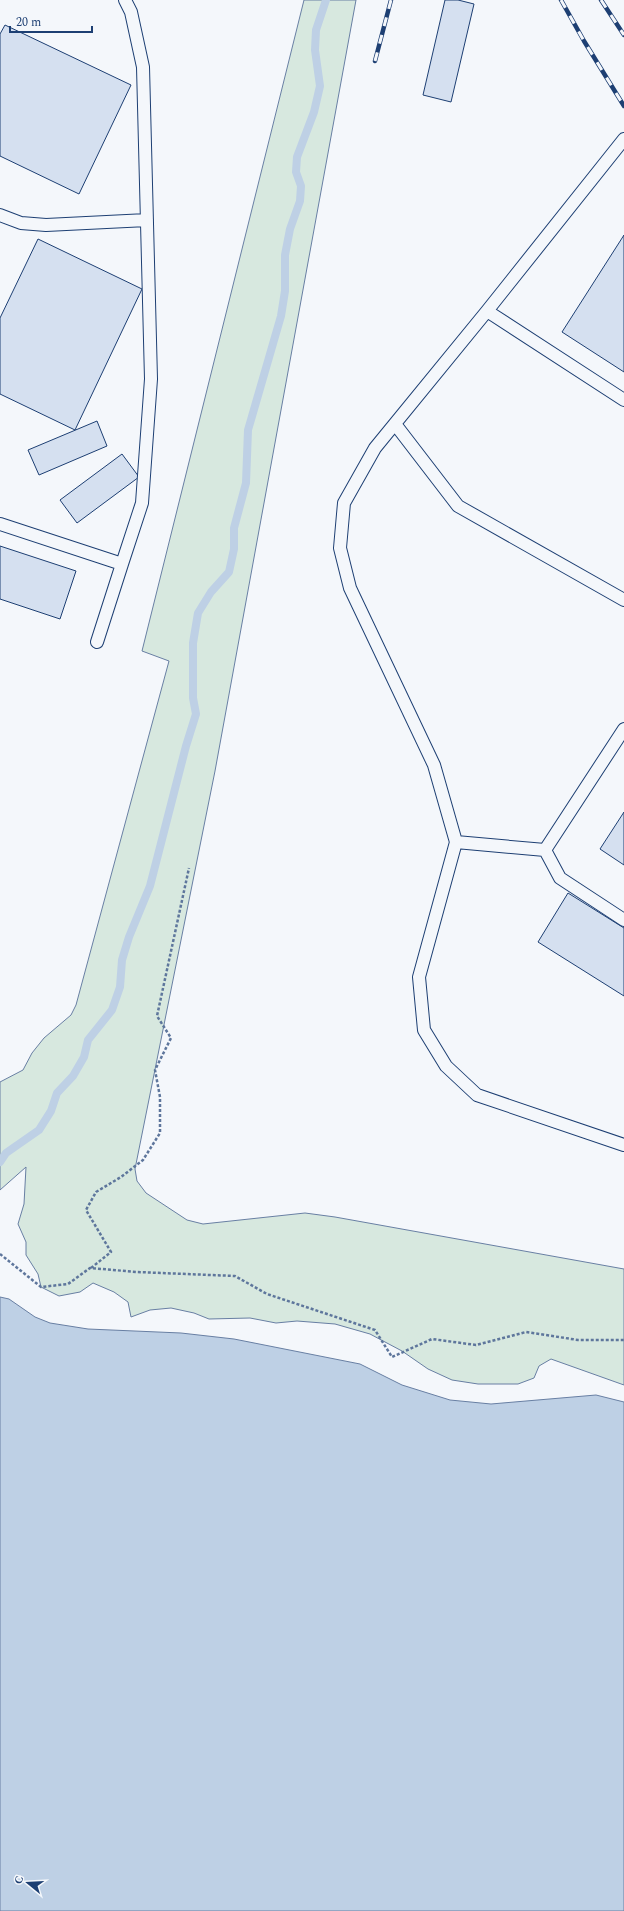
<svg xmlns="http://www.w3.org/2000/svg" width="624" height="1911" viewBox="0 0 624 1911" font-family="Spectral,serif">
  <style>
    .green { fill: #d7e8df; stroke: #687fa3 }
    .water { fill: #bed0e5; stroke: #687fa3 }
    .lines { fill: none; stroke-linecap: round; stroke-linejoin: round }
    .stream { stroke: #bed0e5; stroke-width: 8 }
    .building { fill: #d5e0f0; stroke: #1d3f73 }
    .service-casing { stroke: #1d3f73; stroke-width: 14 }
    .path { stroke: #5e769c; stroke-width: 2.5; stroke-dasharray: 3 2; stroke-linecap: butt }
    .service { stroke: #f4f7fb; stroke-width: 12 }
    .rail-casing { stroke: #1d3f73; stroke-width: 4.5 }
    .rail { stroke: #f4f7fb; stroke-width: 3; stroke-dasharray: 9; stroke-linecap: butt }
  </style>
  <rect width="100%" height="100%" fill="#f4f7fb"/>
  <path class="green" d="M304,0H356L215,771L135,1169L137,1181L146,1193L187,1220L203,1224L305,1213L335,1217L624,1269V1385L551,1359L539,1366L534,1378L518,1384H478L452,1380L428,1369L402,1351L370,1334L335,1324L297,1321L276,1323L250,1318L209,1319L194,1313L171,1308L150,1310L131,1317L128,1302L114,1292L93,1283L80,1292L59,1296L41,1287L38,1274L26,1255V1242L18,1224L24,1204L26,1167L0,1190V1082L23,1070L32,1053L44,1038L71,1015L76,1005L169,661L142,651Z"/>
  <path class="water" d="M0,1297L9,1299L35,1317L50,1323L88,1329L181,1333L234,1339L360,1364L402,1385L450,1400L491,1404L596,1395L624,1402V1911H0Z"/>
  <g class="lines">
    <path class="stream" d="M0,1162L6,1153L39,1130L51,1111L57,1093L73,1076L84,1057L88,1040L112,1010L120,987L122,960L129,937L150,886L186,746L196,714L193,698V643L198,613L211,592L229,572L234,549V528L246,483L248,430L281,316L285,291V255L290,229L300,201L301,186L296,172L297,157L314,112L320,86L315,50L316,30L326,0"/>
  </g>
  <path class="building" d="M445,0H458L474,4L451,102L423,95Z
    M5,25L131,85L79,194L0,156V34Z
    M624,235V372L562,332Z
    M38,239L142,289L75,430L0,394V318Z
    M97,421L107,446L39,475L28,450Z
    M122,454L139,477L77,523L60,500Z
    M0,546L76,571L60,619L0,599Z
    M624,812V865L600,849Z
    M568,893L624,928V996L538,942Z"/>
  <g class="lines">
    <defs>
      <path id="service" d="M624,139L487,311L375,448L344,503L340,548L350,588L434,765L456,842L419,977L424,1030L446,1066L477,1095L624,1145
        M0,215L21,223L46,225L147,220
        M487,311L624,400
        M395,424L458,506L624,600
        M0,524L122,564L142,503L151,379L143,67L131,12L125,0
        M97,642L122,564
        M456,842L545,850L624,729
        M545,850L560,878L624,920"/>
    </defs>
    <use href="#service" class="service-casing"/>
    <path class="path" d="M0,1254L41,1287L68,1284L90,1268L137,1272L235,1276L267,1294L375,1330L392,1357L432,1339L476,1345L526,1332L578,1340H624
      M91,1268L111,1252L86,1210L96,1192L121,1177L143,1160L160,1133V1097L155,1070L171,1038L157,1016L189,868"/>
    <use href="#service" class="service"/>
    <defs>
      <path id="rail" d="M561,0L584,41L624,106
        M601,0L624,35
        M375,61L391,0"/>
    </defs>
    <use href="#rail" class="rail-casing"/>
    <use href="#rail" class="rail"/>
  </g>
  <g transform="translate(28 1883) rotate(288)" stroke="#f4f7fb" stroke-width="3" paint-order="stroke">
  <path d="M0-3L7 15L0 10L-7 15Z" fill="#1d3f73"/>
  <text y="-6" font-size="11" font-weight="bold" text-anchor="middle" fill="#1d3f73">С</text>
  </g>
  <path d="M10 26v6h82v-6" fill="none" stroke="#1d3f73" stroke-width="2"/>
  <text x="16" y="26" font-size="12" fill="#1d3f73" stroke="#f4f7fb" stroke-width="3" paint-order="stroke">20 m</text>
</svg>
